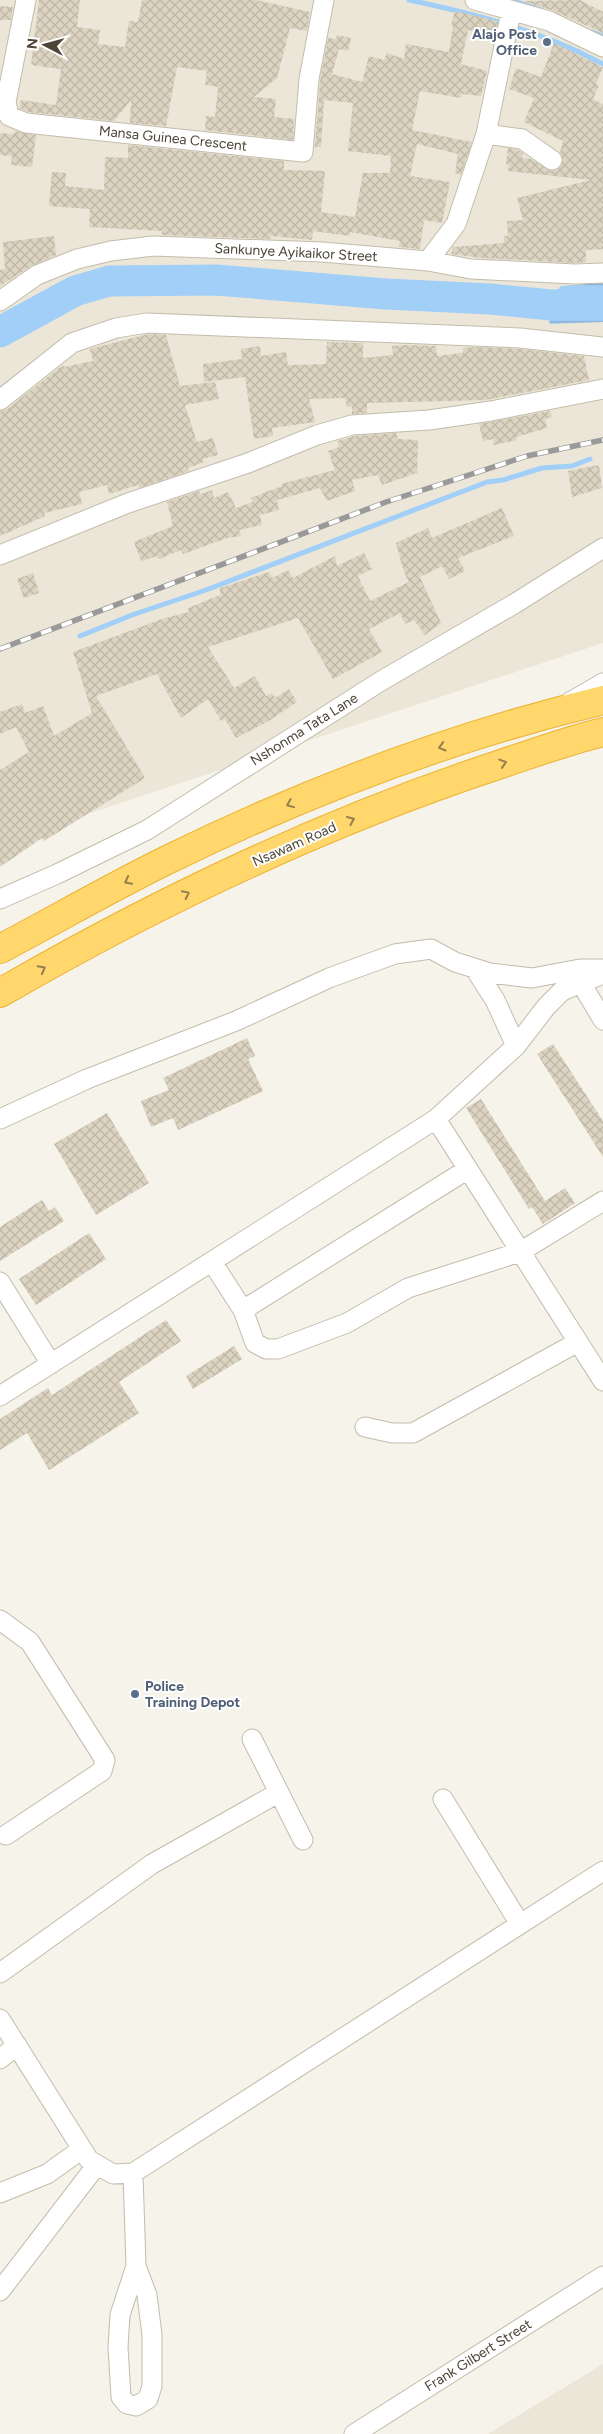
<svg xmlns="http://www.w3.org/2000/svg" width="603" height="2434" viewBox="0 0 603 2434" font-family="Figtree,sans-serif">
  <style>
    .residential { fill: #ebe6d8 }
    .water { fill: url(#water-rules) }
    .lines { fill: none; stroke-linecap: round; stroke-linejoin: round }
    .stream { stroke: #a2cff7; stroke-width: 5 }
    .river { stroke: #a2cff7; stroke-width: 31 }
    .building { fill: url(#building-cross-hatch) }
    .minor-casing { stroke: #c3bcab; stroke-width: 21 }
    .highway-casing { stroke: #ecb22e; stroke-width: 30 }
    .minor { stroke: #fff; stroke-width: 19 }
    .highway { stroke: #ffd76d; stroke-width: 28 }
    .rail-casing { stroke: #999; stroke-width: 5.5 }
    .rail { stroke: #fff; stroke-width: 4; stroke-dasharray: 11; stroke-linecap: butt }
    .oneway { stroke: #947f4d }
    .service-dot { fill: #5c6f8a; stroke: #fff; stroke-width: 2 }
    .labels { text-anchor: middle; stroke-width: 4; stroke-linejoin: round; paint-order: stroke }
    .service-label { font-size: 14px; font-weight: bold; fill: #4e5e75; stroke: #fff; text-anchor: end }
    .street-label { font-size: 14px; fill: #4c4537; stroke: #fff }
  </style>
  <defs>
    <pattern id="water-rules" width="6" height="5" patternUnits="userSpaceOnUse" patternTransform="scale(1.25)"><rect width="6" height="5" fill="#a2cff7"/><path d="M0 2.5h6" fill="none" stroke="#86aac9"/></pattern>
    <pattern id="building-cross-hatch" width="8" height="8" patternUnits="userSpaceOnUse" patternTransform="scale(1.25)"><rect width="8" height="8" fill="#dcd3c1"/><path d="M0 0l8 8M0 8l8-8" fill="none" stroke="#beb6a6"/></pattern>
  </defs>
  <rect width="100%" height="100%" fill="#f6f3ea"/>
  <path class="residential" d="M0,0H603V643L0,843Z
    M603,2364V2434H488Z"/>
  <path class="water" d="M603,283V322L550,324L545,304L561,286Z"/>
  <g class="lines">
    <path class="stream" d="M409,0C476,14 542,31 603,64
      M511,0L541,10
      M592,32L603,36
      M80,636L132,615L206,590L487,482L503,480L542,468L572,466L590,459"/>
    <path class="river" d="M0,332L75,291L109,281L216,280L386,294L490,299L551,305L603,303"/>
  </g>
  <path class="building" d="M39,0H80L77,27L100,30L98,44L125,47L129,21L138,22L142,0H256L310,12L307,31L290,28L277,78L254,97L276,99L274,117L294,119L293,140L205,130L206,116L215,117L218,87L205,85L207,71L177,67L166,126L130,123L131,100L114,121L29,112L19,108L21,100L56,105L61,69L31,65Z
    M580,0L603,12V33L554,11L522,1Z
    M0,6L13,7L11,20H0Z
    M455,11L497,21V24L495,34L468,30L461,64L487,71L481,96L462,94L461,98L420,91L412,130L472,142L461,175L455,173L458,154L417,144L410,176L450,182L442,223L424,220L420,249L399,247L400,241L350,232V236L313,231L312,240L271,236V239L162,235V231L89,227L90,209L49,206L52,172L66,173L65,186L104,190L105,157L128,158V145L284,161V170L325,171L321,212L355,217L363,173H390L391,156L348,151L353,103L324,100L321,147H315L320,81L328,38L336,39L337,35L351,38L348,51L339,49L332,74L362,82L369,56L384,60L387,53L404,59L406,44L449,52L453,26L451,25Z
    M554,43L603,67L596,84L599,86L593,99L603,104V249L586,250V262L575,263L483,258L451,254L453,247L504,243V236H508L507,221L523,220L517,198L591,180L508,171L509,165L506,164L508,148L518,150L523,153L522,158L531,159L551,171L557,170L561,166L563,160L560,153L563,141L524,122L534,98L509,89L516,68L541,77Z
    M15,131L36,135L32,167L11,165L12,156L0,155V133L14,134Z
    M54,236L56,255L31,266L0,286V270L5,269L3,242Z
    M148,334L166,335L180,386L215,382L219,399L185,405L197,442L213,438L218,455L202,459L204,462L188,468L189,471L139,488L138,485L109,494L107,485L79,492L82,504L44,513L45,516L0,536V411L7,409L63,365L64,367L93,361L90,349Z
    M327,342L363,343V358L393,355L392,346L405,345L436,346L437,356L463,353V348L475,347L519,349L584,356L589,380L486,400L367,403V413L352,414V406L347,407L345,398L309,399L315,422L272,428L273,436L254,439L245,377L204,382L203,364L242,359L241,349L260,346L261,356L286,352L288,365L326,364Z
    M550,411L552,417L545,419L547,428L516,437L517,440L494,445L493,439L483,441L479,424Z
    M396,433L398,439L418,440L417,473L382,485L378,475L352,480L355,491L327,501L320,488L277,500L279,510L260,515L262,525L239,530L241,536L227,538L183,554L181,550L159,559L157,556L141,561L134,542L173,526L167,502L199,491L201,494L212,490L214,498L228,492L236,508L253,502L251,498L282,486L281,484L335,470L328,451L339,447L338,441L354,436Z
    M599,465L602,488L572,497L568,471Z
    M502,508L514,536L458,558L465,571L449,579L442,566L420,577L441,623L425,635L414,620L405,624L400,613L369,629L382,652L333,679L298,618L208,647L234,688L255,676L266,696L272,693L275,698L289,689L297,702L267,722L236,738L225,719L221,721L208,699L181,718L157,674L96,696L145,778L44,841L42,838L0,867V770L29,752L16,727L0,734V712L22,704L25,713L43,706L54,736L92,713L73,652L162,619L189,612L188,608L220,595V588L269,572L272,578L288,570L293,578L335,556L337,566L364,553L372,569L358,576L370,601L409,582L404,572L396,543L428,528L432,538Z
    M33,573L39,593L24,598L17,579Z
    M247,1038L255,1056L248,1059L263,1091L178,1130L173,1118L151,1127L141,1101L169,1090L163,1078Z
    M553,1044L603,1121V1157L537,1054Z
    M481,1099L545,1201L565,1188L575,1203L543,1224L532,1207L529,1209L466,1108Z
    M107,1113L149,1183L96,1215L54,1144Z
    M42,1200L49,1211L55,1207L64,1221L0,1261V1227Z
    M89,1233L106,1259L36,1305L19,1279Z
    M166,1320L181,1341L119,1382L139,1413L49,1470L27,1433L0,1450V1419L48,1388L52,1395Z
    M234,1346L242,1359L193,1389L186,1376Z"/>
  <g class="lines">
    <defs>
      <path id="minor" d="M26,0L6,102L9,116L26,123L303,152L309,79L324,0
        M475,0L549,21L603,47
        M486,134L522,139L552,160
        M428,261L456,224L486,134L511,12
        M0,301L37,275L77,259L111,251L153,246L322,252L428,261L471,269L575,274L603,273
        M0,400L72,343L116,328L147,323L520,338L603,347
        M0,555L128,503L248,463L317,435L352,425L429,420L491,411L603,389
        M570,702L603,683
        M0,899L57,874L147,830L381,681L514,604L603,548
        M475,969L495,1000L516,1046
        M581,983L603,1020
        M0,1119L87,1079L236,1021L329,978L395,954L431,949L455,962L490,973L532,978L580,969H602
        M436,1119L603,1381
        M212,1262L243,1310L468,1169
        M0,1282L51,1364
        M243,1310L255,1343L266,1349H278L347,1323L408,1288L520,1252L603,1201
        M0,1396L436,1119L516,1046L546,1007L562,991L603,974
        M365,1427L392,1433H413L578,1342
        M0,1620L30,1642L105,1760L102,1771L6,1835
        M252,1739L303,1840
        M443,1799L520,1924
        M0,1973L152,1864L278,1793
        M0,2019L89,2160L113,2174L133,2173L603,1871
        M0,2059L17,2045
        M133,2173L136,2266L147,2295L152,2335V2386L148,2399L136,2406L127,2404L121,2397L118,2347L120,2315L136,2266
        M0,2193L47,2174L82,2149
        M0,2291L96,2166
        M354,2434L603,2276"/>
      <path id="highway" d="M0,949C55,920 110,888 167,860C306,792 453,736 603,700
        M0,993C157,902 323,823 495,766C531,754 566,741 603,732"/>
    </defs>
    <use href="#minor" class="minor-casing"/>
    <use href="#highway" class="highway-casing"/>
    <use href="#minor" class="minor"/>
    <use href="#highway" class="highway"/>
    <defs>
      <path id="rail" d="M0,649L386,502L527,456L603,440"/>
    </defs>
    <use href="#rail" class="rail-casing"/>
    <use href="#rail" class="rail"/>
  </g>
  <defs><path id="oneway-chevron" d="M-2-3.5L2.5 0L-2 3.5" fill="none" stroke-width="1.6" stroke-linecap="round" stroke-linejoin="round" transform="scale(1.25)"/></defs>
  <g class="oneway">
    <use href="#oneway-chevron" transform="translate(442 747) rotate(163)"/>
    <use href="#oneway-chevron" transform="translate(503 763) rotate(-18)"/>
    <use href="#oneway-chevron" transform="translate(290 804) rotate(158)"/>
    <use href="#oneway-chevron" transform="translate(351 820) rotate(-23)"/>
    <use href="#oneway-chevron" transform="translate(128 881) rotate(152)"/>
    <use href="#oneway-chevron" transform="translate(186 894) rotate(-26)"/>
    <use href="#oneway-chevron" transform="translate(42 969) rotate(-28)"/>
  </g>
  <g class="service-dot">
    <circle cx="547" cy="42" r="5"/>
    <circle cx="135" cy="1694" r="5"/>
  </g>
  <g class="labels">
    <g class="service-label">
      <text x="537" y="39">Alajo Post<tspan x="537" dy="16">Office</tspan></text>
      <text x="145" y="1691" text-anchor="start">Police<tspan x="145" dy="16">Training Depot</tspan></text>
    </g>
    <g class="street-label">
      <text transform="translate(173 138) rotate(6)" y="5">Mansa Guinea Crescent</text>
      <text transform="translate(296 252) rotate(3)" y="5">Sankunye Ayikaikor Street</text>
      <text transform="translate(304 729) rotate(-32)" y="5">Nshonma Tata Lane</text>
      <text transform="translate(294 844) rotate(-24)" y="5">Nsawam Road</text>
      <text transform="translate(478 2355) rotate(-32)" y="5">Frank Gilbert Street</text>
    </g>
  </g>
  <g transform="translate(45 45) rotate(276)" stroke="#ffffff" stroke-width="4" paint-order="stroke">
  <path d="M0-4L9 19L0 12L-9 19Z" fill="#4c4537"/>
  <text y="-8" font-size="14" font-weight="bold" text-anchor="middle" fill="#4c4537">N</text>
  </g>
</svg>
